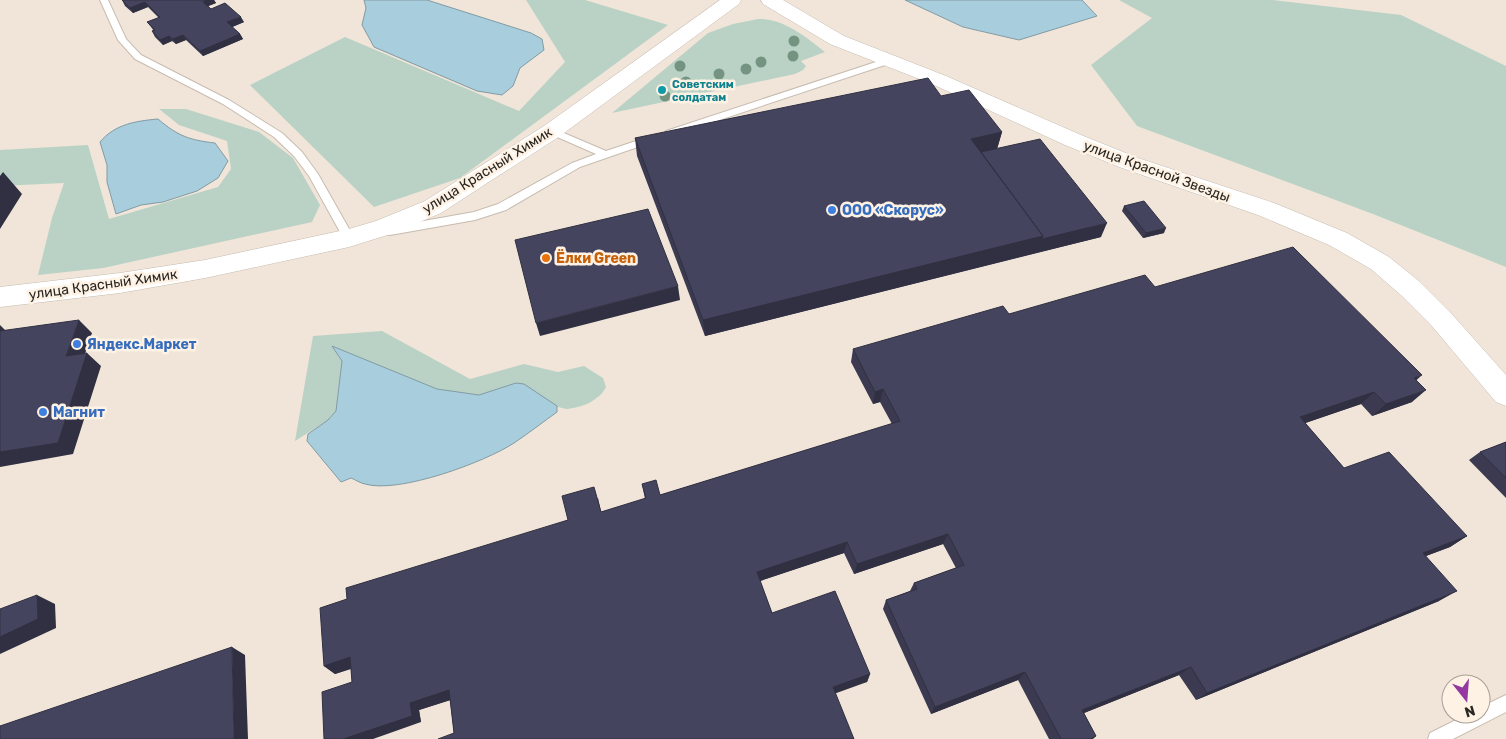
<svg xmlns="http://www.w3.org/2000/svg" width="1506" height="739" viewBox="0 0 1506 739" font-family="Rubik,sans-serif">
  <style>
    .green { fill: #b9d2c5 }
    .water { fill: #a8cddc; stroke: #829ba4 }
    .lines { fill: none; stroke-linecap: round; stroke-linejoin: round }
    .lane-casing { stroke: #c7bcb0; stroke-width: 2 }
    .secondary-casing { stroke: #c7bcb0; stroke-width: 1 }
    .lane { fill: #fff; fill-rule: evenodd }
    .secondary { fill: #fff; fill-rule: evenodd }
    .tree { fill: #759381 }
    .wall { fill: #3b3a51 }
    .shaded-wall { fill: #303042 }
    .building { fill: #45445e; stroke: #303042 }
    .culture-dot { fill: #0f9aa8; stroke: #fef2e5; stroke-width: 2 }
    .shop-dot { fill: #3f7fe0; stroke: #fef2e5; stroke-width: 2 }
    .food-dot { fill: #e8710a; stroke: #fef2e5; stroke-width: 2 }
    .labels { text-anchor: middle; stroke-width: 5; stroke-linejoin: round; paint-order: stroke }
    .far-culture-label { font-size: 11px; font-weight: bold; fill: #0d838f; stroke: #fef2e5; text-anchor: start }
    .street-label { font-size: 14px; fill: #2a2621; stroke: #fef2e5 }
    .shop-label { font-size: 14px; font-weight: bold; fill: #366cbe; stroke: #fef2e5; text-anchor: start }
    .food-label { font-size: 14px; font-weight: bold; fill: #c56008; stroke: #fef2e5; text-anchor: start }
  </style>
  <rect width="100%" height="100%" fill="#f0e5d8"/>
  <path class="green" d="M526,0H585L668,25L460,178L374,207L250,85L345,37L519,111L565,62Z
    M1119,0H1273L1401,15L1506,66V267L1373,214L1137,126L1091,65L1152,18Z
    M758,19C783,18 806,37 825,52L801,61L806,66L803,70L795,74L612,113L708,33L733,24Z
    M159,109H186L259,132L293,158L320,205L312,222L103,268L38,275L52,218L64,183L0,186V150L88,145L109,219L218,187L231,169L227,141L179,125Z
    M382,331L470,379L524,364L558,372L584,366L603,378L606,387C599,401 581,408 566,409L495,391L479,395L437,389L333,347L342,361L336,411L328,420L295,441L313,336Z"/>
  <path class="water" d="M364,0H427L531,33L542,39L544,50L520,68L513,86L502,95L477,91L374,47L362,25L366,8Z
    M905,0H1082L1097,16L1019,40L963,27Z
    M158,119C178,136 189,140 215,143L228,161L218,178L197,191L163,202L141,205L116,214L107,182V165L100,142C115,124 136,121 158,119Z
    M332,346L437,389L479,395L516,383L524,384L557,406V412C543,422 529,433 514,443C485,462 399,494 365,484C360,483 356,480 351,478L341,482L307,441L308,434L328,420L336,411L342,361Z"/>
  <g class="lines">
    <defs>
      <path id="lane" d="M100,0H108L126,39L141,55L229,100L282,133L302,152L318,174L352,234H359L361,237L359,240L345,241L309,176L294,156L274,137L223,104L135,59L118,40Z
        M891,57L894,58V62L674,135L670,136L665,133L666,131Z
        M552,128L606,151L651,136L656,139L655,141L580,167L506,210L475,220L390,235L386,234L385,231L390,227L474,212L498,204L572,163L596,154L548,133V129Z
        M1506,695V712L1453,739H1428L1430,733L1468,714H1481V707Z"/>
      <path id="secondary" d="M720,0H741L739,4L560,136L441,213L394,233L349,247L205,278L120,293L0,307V287L120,273L205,260L349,229L376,221L425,201L544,126Z
        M761,0H783L844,36L946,76L1081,135L1138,158L1274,203L1347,233L1389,257L1420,282L1449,311L1506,375V406L1496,402L1431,325L1402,296L1371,269L1329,245L1258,215L1122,168L1065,145L932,84L830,44L763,4Z"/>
    </defs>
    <use href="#lane" class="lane-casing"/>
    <use href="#secondary" class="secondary-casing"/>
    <use href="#lane" class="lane"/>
    <use href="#secondary" class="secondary"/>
  </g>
  <g class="tree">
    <circle cx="794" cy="41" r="5.5"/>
    <circle cx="793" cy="56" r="5.5"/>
    <circle cx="761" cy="62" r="5.5"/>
    <circle cx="680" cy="66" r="5.5"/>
    <circle cx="746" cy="69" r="5.5"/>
    <circle cx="719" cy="74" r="5.5"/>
    <circle cx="686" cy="82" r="5.5"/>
    <circle cx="665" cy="96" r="5.5"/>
  </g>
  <path class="wall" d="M122,0H214L216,3L208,6L211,9L244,22L232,27L240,34L243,39L203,56L186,40L176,44L172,41L163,45L155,37L152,31H154L151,27L147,22L159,18L148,7L133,13L125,6Z
    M941,96L1002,132L997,149L1101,237L705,336L637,156L635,138Z
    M1124,206L1164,233L1143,238L1122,211Z
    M1155,287L1416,381L1412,402L1372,416L1361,404L1305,423L1344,468L1467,536L1450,547L1426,556L1439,601L1196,700L1179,675L1084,713L1096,736L1093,739H1049L1018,680L931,714L883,609L886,600L910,591L914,583L956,568L943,544L854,574L844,553L760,581L772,613L870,674L867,682L454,733L450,700L419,710L421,722L352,682L351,669L335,674L324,666L347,599L568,520L598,498L601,512L645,499L642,484L660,495L892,424L880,402L873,404L851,362L853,349L1009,314Z
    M1506,442V498L1469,460L1480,452Z"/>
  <path class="shaded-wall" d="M208,0H214L216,3L206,7L203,2Z
    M145,2L148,7L133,13L130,8Z
    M241,17L244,22L230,28L227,22Z
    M240,34L243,39L203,56L200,51Z
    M183,35L186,40L176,44L173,39Z
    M169,36L172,41L163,45L160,40Z
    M1002,132L997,149L967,156L971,139Z
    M3,172L22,194L0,229V176Z
    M1107,223L1101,237L1036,253L1042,239Z
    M1166,228L1164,233L1143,238L1146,233Z
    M1043,236L1036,253L705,336L703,320Z
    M678,286L680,300L540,336L536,323Z
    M79,320L92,333L80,369L66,356Z
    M0,325L8,333L0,343Z
    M87,353L101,366L73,454L0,467V452Z
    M1422,375L1408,388L1414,378Z
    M883,389L880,402L873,404L875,392Z
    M1426,390L1412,402L1372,416L1386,404Z
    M1374,392L1361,404L1288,429L1300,417Z
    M948,534L943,544L854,574L857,564Z
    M1467,536L1450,547L1407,563L1423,553Z
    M847,542L844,553L757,582V572Z
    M1457,591L1439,601L1196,700L1207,693Z
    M37,595L55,604L56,628L0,654V637Z
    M232,647L245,655L248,739H234Z
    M350,657L361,665L335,674L324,666Z
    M1191,667L1179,675L1074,717L1082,710Z
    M1025,672L1018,680L931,714L935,707Z
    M870,674L867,682L831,695L833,687Z
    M449,690L457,698L419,710L421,722L373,739H343L410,703Z"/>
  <path class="building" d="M122,0H208L203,2L211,9L225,3L241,17L227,22L240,34L200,51L183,35L173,39L169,36L160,40L152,31L155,30L147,22L160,17L145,2L130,8Z
    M928,78L941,96L969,90L1002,132L971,139L1043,236L703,320L635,138Z
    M1040,139L1107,223L1042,239L1043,236L981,152Z
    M1144,201L1166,228L1146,233L1124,206Z
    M648,209L678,286L536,323L515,240Z
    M1293,247L1422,375L1414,378L1426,390L1386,404L1374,392L1300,417L1344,468L1389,452L1467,536L1423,553L1457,591L1207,693L1191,667L1082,710L1096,736L1090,739H1061L1025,672L935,707L886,600L917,589L914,583L964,565L948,534L857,564L847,542L757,572L772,613L835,591L870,674L833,687L854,739H438L454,733L449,690L410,703L412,716L343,739H324L322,692L352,682L350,657L324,666L320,608L347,599L346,588L568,520L562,496L594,487L601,512L646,498L642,484L656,480L660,495L900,421L883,389L875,392L853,349L1003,306L1009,314L1145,275L1155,287Z
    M79,320L66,356L87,353L58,443L0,452V331Z
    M1506,442V478L1480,452Z
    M37,595L38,619L0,637V609Z
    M232,647L234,739H0V726Z"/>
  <circle class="culture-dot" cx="662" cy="90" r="5"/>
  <g class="shop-dot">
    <circle cx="832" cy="210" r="5"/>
    <circle cx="77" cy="344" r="5"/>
    <circle cx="43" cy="412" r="5"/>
  </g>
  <circle class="food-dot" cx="546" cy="258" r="5"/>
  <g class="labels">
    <g class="far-culture-label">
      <text x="672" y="88">Советским<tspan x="672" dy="13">солдатам</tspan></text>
    </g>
    <g class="street-label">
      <text transform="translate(487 170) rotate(-32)" y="5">улица Красный Химик</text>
      <text transform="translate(1157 171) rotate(20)" y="5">улица Красной Звезды</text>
      <text transform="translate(103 284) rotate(-8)" y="5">улица Красный Химик</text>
    </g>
    <g class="shop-label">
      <text x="842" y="215">ООО «Скорус»</text>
      <text x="87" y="349">Яндекс.Маркет</text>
      <text x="53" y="417">Магнит</text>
    </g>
    <g class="food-label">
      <text x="556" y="263">Ёлки Green</text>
    </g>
  </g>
  <g transform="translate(1466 699) rotate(163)"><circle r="24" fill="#fef2e5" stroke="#a9a097"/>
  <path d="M0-4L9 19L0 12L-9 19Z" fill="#9437a1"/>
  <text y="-8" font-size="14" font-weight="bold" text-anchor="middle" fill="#2a2621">N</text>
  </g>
</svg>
